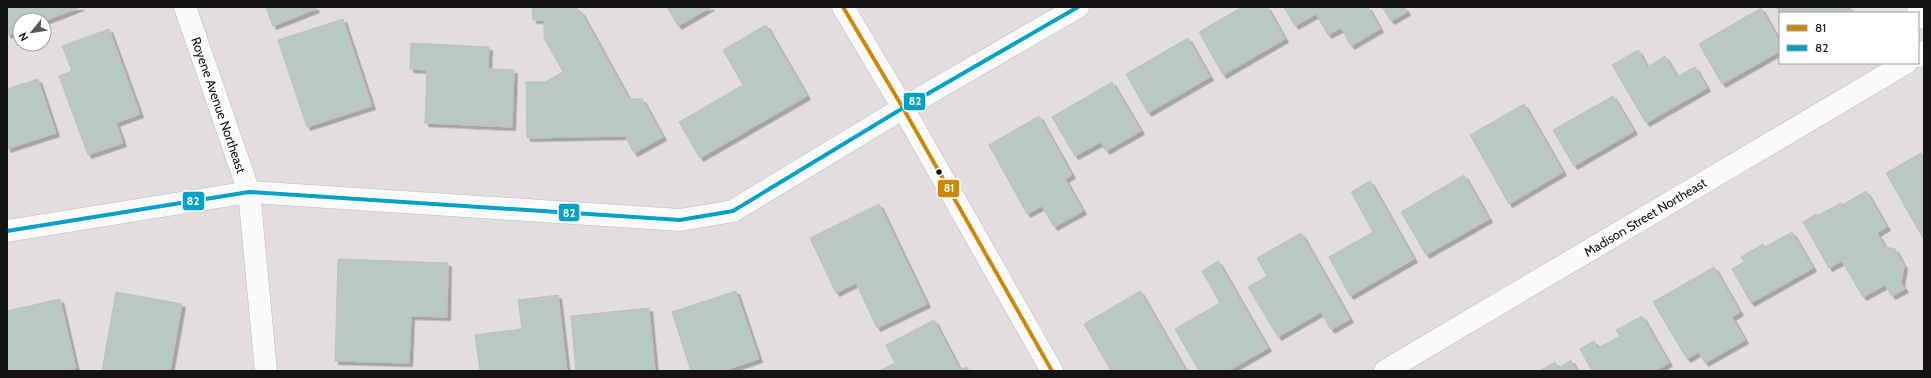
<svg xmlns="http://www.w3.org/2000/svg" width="1931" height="378" viewBox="0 0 1931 378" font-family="Cabin,sans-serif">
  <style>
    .building { fill: #b9c7c5; stroke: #c0bfbf; filter: url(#shadow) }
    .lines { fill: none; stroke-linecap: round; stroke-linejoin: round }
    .minor-casing { stroke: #bcbaba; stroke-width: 23 }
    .tertiary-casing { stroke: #bcbaba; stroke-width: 23 }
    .minor { stroke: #fbfafa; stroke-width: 22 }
    .tertiary { stroke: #fbfafa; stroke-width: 22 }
    .bus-1-casing { stroke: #fff; stroke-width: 7 }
    .bus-2-casing { stroke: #fff; stroke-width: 7 }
    .bus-1 { stroke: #ca8804; stroke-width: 4 }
    .bus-2 { stroke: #01a1c5; stroke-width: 4 }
    .bus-dot { fill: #141212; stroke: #fff; stroke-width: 1.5 }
    .labels { text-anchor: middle; stroke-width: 4; stroke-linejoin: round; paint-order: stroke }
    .street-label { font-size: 13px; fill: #141212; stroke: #fff }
    .line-badge { stroke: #fff; stroke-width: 1.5 }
    .badge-label { font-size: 11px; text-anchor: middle; font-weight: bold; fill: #fff }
  </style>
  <defs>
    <filter id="shadow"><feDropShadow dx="3.5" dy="3.5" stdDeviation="0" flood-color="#0004"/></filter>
  </defs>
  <rect width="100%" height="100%" fill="#e2dedf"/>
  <path class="building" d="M7,7H81L44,21L20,20V30L7,35Z
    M266,7H315L316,9L273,26Z
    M532,7H575L581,12L629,99H642L663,137L634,153L625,136L527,138L526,82H545L563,72L544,38V20H533Z
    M667,7H711L678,26Z
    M1242,7H1267L1285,39L1223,75L1199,32Z
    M1284,7H1368L1380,29L1351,46L1341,28L1328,35L1316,14L1295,26Z
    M1382,7H1404L1407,12L1391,21Z
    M1776,7H1849L1853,13L1780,14Z
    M1761,8L1780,42V51L1722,84L1699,44Z
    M343,19L372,106L307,127L278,40Z
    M766,25L807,96L700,158L679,122L743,85L723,50Z
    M109,29L140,114L116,123L123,143L88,155L59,76L72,71L62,46Z
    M1188,38L1210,77L1148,113L1126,74Z
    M411,43L489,47L488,69L514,70L512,127L425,123L427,70L410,69Z
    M1638,50L1647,67L1665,56L1677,77L1695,67L1707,88L1646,123L1612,65Z
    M38,79L56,133L7,149V89Z
    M1112,82L1141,131L1106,151L1101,142L1075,156L1052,117Z
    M1613,96L1634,131L1574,166L1553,130Z
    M1524,104L1563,172L1509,204L1470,135Z
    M1039,116L1072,175L1065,179L1083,211L1054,227L1042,206L1027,214L989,145Z
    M1921,153L1924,159V240L1886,173Z
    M1464,175L1489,219L1426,255L1401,212Z
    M1370,181L1414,259L1350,296L1329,257L1373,232L1351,192Z
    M1866,191L1887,227L1877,233L1885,247L1895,249L1904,266L1901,283L1905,289L1892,296L1885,285L1863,297L1842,261L1829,268L1803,222L1816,214L1817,216L1841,203L1842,205Z
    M879,204L927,304L877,328L856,283L836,293L810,238Z
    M1792,232L1813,268L1751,303L1732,269L1744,262L1741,257L1763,244L1765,247Z
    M1301,233L1350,319L1331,330L1321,312L1278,337L1248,287L1267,276L1257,258Z
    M338,259L448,263L447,317L411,316L409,363L335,361Z
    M1218,261L1268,348L1228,371H1199L1175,329L1220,303L1202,271Z
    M1714,267L1740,312L1732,317L1745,340L1705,363L1699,352L1687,359L1653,302Z
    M736,291L759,359L723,371H691L672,312Z
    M1140,291L1186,371H1111L1084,324Z
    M116,292L182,304L170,371H102Z
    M558,295L567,371H480L475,335L522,329L518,300Z
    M60,299L76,368L62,371H7V311Z
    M649,308L655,371H576L571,316Z
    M1642,316L1669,363L1655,371H1592L1580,349L1594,341L1598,348L1620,336L1616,330Z
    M934,320L960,370L967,367L969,371H879L895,363L886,345Z
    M1571,360L1577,371H1539L1555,362L1558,368Z"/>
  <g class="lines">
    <defs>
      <path id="minor" d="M185,7L249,192L266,371
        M1918,7L1924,18
        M1918,56L1924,52
        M7,231L249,192L680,220L733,211L903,108L1078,7
        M1385,371L1906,63"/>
      <path id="tertiary" d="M843,7L903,108L1052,371"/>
    </defs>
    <use href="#minor" class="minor-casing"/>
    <use href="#tertiary" class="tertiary-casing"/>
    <use href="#minor" class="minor"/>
    <use href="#tertiary" class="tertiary"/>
    <defs>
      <path id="bus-1" d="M843,7L903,108L1052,371"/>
      <path id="bus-2" d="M7,231L249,192L680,220L733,211L903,108L1078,7"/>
    </defs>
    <use href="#bus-1" class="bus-1-casing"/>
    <use href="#bus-2" class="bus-2-casing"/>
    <use href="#bus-1" class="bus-1"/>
    <use href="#bus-2" class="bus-2"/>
  </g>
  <circle class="bus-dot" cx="939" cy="172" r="3.5"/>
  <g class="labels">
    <g class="street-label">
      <text transform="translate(219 105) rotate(71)" y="5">Royene Avenue Northeast</text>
      <text transform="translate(1645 217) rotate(-31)" y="5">Madison Street Northeast</text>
    </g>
  </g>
  <g class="line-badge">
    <rect x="903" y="92" width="23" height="19" rx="4" fill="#01a1c5"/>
    <rect x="937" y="179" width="23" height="19" rx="4" fill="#ca8804"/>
    <rect x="182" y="191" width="23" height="20" rx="4" fill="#01a1c5"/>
    <rect x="558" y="203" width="22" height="19" rx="4" fill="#01a1c5"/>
  </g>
  <g class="badge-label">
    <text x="915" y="105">82</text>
    <text x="949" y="192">81</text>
    <text x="193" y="205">82</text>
    <text x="569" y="217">82</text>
  </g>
  <rect width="1931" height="378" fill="none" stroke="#141212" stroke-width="16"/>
  <rect x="1779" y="12" width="140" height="52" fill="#ffffff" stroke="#a1a0a0"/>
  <rect x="1787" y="25" width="20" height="6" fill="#ca8804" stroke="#a1a0a0"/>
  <text x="1815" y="32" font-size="12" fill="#141212">81</text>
  <rect x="1787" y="45" width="20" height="6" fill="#01a1c5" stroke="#a1a0a0"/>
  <text x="1815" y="52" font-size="12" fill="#141212">82</text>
  <g transform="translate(32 32) rotate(240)"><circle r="19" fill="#ffffff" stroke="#a1a0a0"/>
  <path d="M0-3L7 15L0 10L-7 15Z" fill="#5c595a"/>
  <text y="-6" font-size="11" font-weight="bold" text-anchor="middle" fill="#141212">N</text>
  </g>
</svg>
